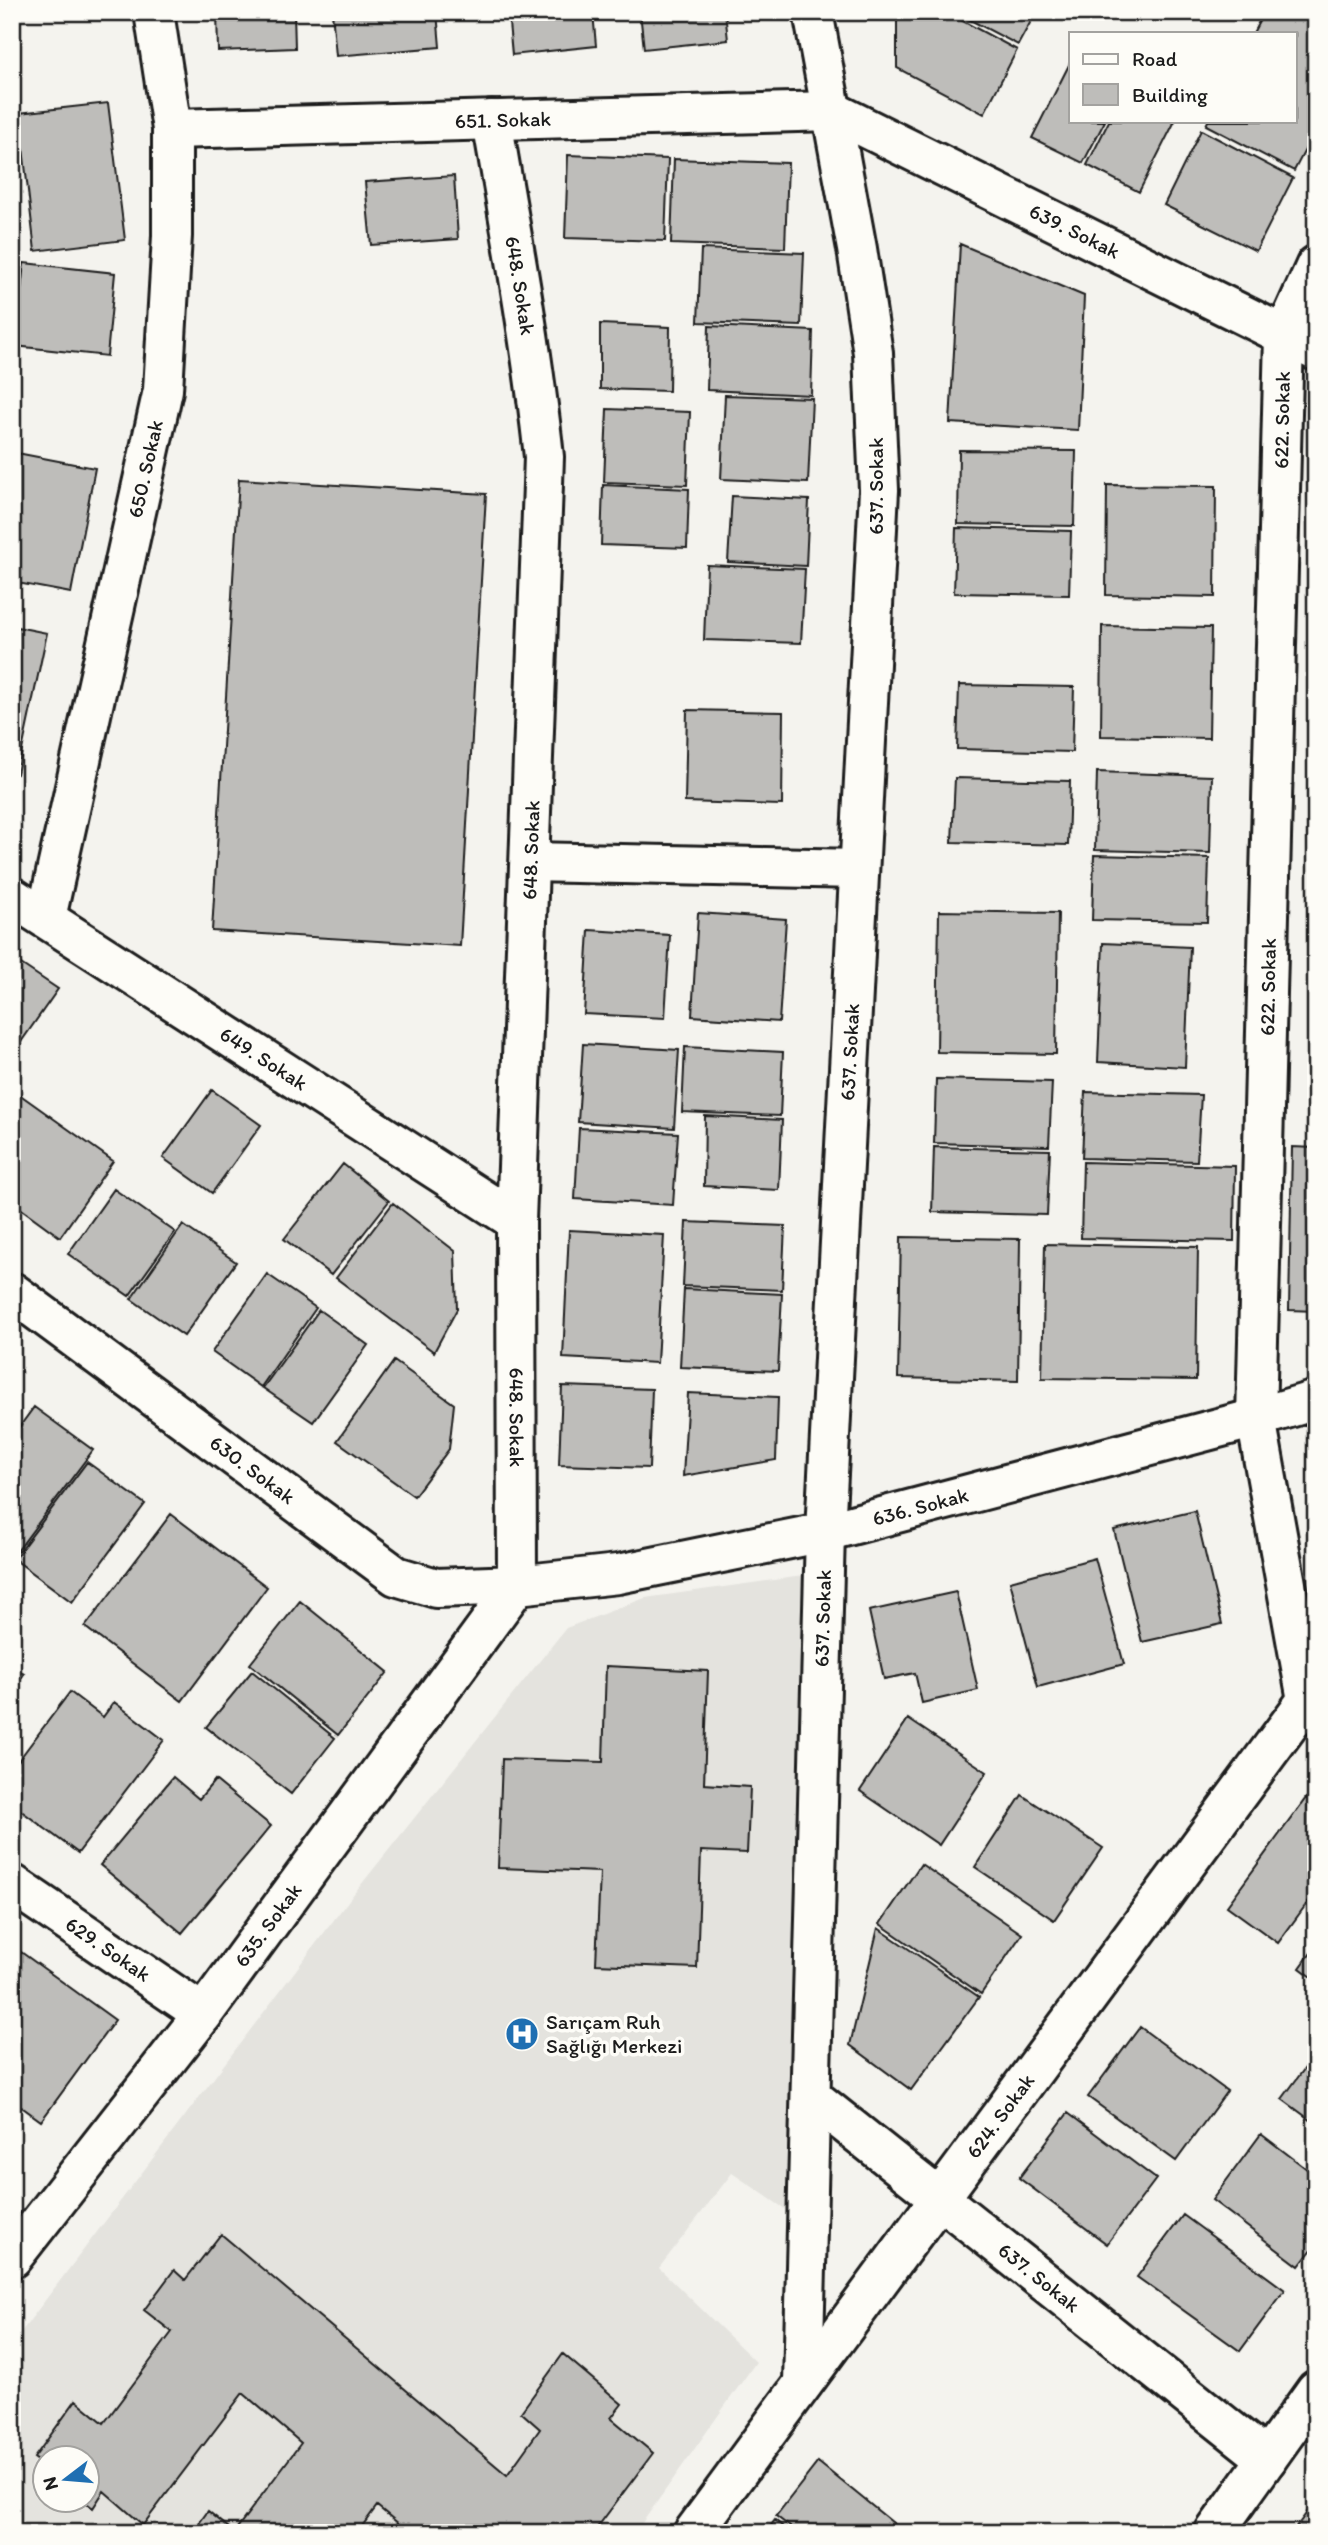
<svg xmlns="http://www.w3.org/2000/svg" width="1328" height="2545" viewBox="0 0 1328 2545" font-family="Itim,sans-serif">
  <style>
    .built { fill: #e4e3de; fill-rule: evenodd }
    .building { fill: #bebdba; stroke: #1c1c1c; stroke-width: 2 }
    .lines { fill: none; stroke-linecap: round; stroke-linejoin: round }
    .minor-casing { stroke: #1c1c1c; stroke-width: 44 }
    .minor { stroke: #fdfcf7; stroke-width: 38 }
    .labels { text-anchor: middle; stroke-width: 7; stroke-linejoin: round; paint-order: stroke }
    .street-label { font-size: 21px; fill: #1c1c1c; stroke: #fdfcf7 }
    .poi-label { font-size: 21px; fill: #1c1c1c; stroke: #fdfcf7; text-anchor: start }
  </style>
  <rect width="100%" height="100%" fill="#f4f3ee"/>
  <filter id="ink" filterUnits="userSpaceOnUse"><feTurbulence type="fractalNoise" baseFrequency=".0143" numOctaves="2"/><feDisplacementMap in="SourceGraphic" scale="14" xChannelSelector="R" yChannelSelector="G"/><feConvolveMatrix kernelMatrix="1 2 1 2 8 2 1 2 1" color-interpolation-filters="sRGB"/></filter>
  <g filter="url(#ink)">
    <path class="built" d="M803,1576L794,2215L732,2173L659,2268L756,2362L635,2533H12V2344L352,1896L566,1628L645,1598ZM46,2458H88V2500H46Z"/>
    <path class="building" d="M217,12H294L295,48L218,51Z
      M332,12H437L440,47L336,56Z
      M508,12H593L596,46L512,55Z
      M640,12H725L728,40L644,49Z
      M897,12H946L1017,50L984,114L897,68Z
      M955,12H1036L1018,45Z
      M1264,12H1316V129L1294,171L1206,125L1208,121H1295V33H1253Z
      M1071,61V121H1105L1083,163L1032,138Z
      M108,103L125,240L35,251L19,113Z
      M1109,121H1175L1139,192L1087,165Z
      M1201,130L1293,178L1256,251L1164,205Z
      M568,155L668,159L665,241L565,238Z
      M674,159L788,163L785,248L671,244Z
      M454,176L458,239L371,245L365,182Z
      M960,244L1084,296L1078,430L950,423Z
      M701,249L804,253L801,326L698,322Z
      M24,263L115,273L107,356L15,346Z
      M600,324L670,327L669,391L600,389Z
      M709,326L813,331L811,395L707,390Z
      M725,395L812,398L808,483L721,479Z
      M607,409L690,412L687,485L604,482Z
      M959,450L1076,451L1074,526L958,524Z
      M12,452L95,468L71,593L12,582Z
      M239,479L486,494L460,946L212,931Z
      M603,485L689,489L687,548L601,545Z
      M1107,485L1216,486L1215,597L1106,595Z
      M732,496L809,500L806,566L728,562Z
      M956,528L1071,531L1069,595L954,593Z
      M707,565L805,569L801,643L704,640Z
      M12,626L47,633L17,774L12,773Z
      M1102,626L1211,628L1209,738L1101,736Z
      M959,685L1074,687L1072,752L957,749Z
      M687,710L783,712L782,805L685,802Z
      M1097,772L1212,776L1210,853L1095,850Z
      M955,778L1070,781L1068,845L952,842Z
      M1094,855L1209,858L1207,922L1092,920Z
      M939,911L1058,913L1056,1054L937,1052Z
      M698,913L786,919L779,1022L692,1016Z
      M589,930L670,935L665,1018L584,1014Z
      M1103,943L1190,947L1185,1067L1098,1062Z
      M12,958L58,989L14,1052L12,1050Z
      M583,1044L679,1050L674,1128L578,1122Z
      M685,1047L783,1052L780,1116L682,1112Z
      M936,1079L1052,1082L1049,1146L934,1143Z
      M12,1089L113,1161L60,1237L12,1202Z
      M212,1090L261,1125L212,1193L163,1158Z
      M1085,1092L1201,1095L1197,1161L1082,1158Z
      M705,1116L782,1120L779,1190L704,1186Z
      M579,1128L678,1133L673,1205L575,1199Z
      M934,1147L1050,1150L1047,1215L932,1212Z
      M1292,1147L1316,1148V1311L1289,1310Z
      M1083,1162L1235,1166L1234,1241L1081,1238Z
      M343,1164L389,1201L331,1275L284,1239Z
      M114,1189L175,1232L129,1296L68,1254Z
      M393,1203L455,1251L457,1309L434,1352L336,1278Z
      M686,1222L785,1226L782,1290L683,1286Z
      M183,1225L236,1262L184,1336L131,1299Z
      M569,1230L664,1235L657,1363L563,1358Z
      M901,1237L1020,1239L1018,1381L898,1378Z
      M1045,1244L1198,1247L1196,1380L1042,1378Z
      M267,1274L316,1308L261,1387L212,1352Z
      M684,1289L782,1294L778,1371L680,1367Z
      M319,1310L368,1345L313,1422L263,1388Z
      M394,1361L454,1404L449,1449L414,1496L337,1441Z
      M562,1386L652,1389L649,1468L559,1465Z
      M688,1393L778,1397L776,1460L683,1476Z
      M34,1407L93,1450L12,1558V1437Z
      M87,1462L145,1504L72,1602L14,1559Z
      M1195,1511L1222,1624L1142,1642L1114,1530Z
      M171,1514L267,1587L182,1701L85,1627Z
      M1095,1558L1124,1664L1038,1687L1010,1581Z
      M956,1592L978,1690L922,1703L915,1673L884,1679L869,1611Z
      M300,1601L388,1672L338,1735L250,1664Z
      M12,1666L24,1674L12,1691Z
      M606,1666L708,1671L704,1784L750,1787L747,1853L701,1851L697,1968L596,1964L600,1872L498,1868L502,1759L603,1762Z
      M252,1671L335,1738L291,1794L206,1727Z
      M70,1692L103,1717L114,1702L164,1740L78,1853L12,1804V1769Z
      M908,1719L987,1772L939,1845L860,1791Z
      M173,1777L199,1799L215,1780L271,1826L182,1933L100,1865Z
      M1022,1795L1103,1848L1054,1920L975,1867Z
      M1306,1798L1316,1805V1891L1278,1943L1227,1906Z
      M921,1864L1022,1934L981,1994L880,1924Z
      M878,1928L979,1997L911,2090L850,2045Z
      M1316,1946V1980L1300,1968Z
      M21,1952L115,2020L41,2121L12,2100V1964Z
      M1140,2027L1227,2091L1176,2161L1088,2097Z
      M1316,2053V2124L1282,2099Z
      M1068,2113L1156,2179L1107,2244L1019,2178Z
      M1261,2134L1316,2176V2244L1299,2266L1212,2200Z
      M1183,2215L1285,2290L1240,2351L1137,2277Z
      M221,2234L507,2475L540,2429L521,2412L563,2354L622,2404L611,2418L653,2453L593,2533H410L377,2506L357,2533H192L208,2511L234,2532L301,2443L243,2393L143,2525L104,2491L93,2508L83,2500H88V2458H46V2467L34,2458L76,2400L104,2423L172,2332L144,2310L174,2270L185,2280Z
      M818,2462L903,2531L902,2533H798L776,2516Z
      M1316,2500V2533H1292Z
      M775,2520L790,2533H765Z"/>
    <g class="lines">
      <defs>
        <g id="minor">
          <path id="s1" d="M492,120C511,232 532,344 544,457L516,1221L517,1585"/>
          <path id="s2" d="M172,129L832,111L1316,351"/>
          <path d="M1316,265L1284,336L1256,1418L1307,1700L1316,1707"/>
          <path d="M530,862L858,869"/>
          <path id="s3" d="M12,897L516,1221"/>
          <path id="s4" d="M46,918L163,390L172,236V129L154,12"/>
          <path id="s5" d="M12,1292L396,1576L436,1588L517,1585L618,1574L825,1532L1256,1418L1316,1400"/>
          <path id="s6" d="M12,1884L203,2014"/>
          <path id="s7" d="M812,2097L1267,2459"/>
          <path id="s8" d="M12,2258L203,2014L517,1585"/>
          <path id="s9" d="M803,2383L825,1532L879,490L873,353L857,249L813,12"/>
          <path id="s10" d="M693,2533L1307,1700"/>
          <path d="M1214,2533L1316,2390"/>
        </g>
      </defs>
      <use href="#minor" class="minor-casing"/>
      <use href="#minor" class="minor"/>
    </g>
  </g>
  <defs>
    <symbol id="hospital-disc" viewBox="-11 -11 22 22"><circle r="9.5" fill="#1f6fb2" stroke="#fdfcf7"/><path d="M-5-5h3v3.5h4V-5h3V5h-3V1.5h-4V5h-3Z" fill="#fff"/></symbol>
  </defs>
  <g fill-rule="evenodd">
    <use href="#hospital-disc" x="503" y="2015" width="38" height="38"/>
  </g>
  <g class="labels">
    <g class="street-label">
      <text dy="7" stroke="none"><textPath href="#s2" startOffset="331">651. Sokak</textPath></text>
      <text dy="7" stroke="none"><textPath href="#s2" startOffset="931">639. Sokak</textPath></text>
      <text dy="7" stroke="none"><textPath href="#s1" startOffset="168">648. Sokak</textPath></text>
      <text transform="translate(1282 420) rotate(-89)" y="7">622. Sokak</text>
      <text dy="7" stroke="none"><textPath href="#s4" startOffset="460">650. Sokak</textPath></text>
      <text transform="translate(876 486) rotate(-90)" y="7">637. Sokak</text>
      <text transform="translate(531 850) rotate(-88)" y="7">648. Sokak</text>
      <text transform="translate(1268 987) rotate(-89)" y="7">622. Sokak</text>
      <text dy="7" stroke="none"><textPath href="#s9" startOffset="1332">637. Sokak</textPath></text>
      <text dy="7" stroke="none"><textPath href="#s3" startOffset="299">649. Sokak</textPath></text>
      <text dy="7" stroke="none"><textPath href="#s1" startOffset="1302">648. Sokak</textPath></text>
      <text dy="7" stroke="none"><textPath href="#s5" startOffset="299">630. Sokak</textPath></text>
      <text dy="7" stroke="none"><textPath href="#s5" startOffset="1012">636. Sokak</textPath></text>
      <text dy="7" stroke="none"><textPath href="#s9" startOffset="765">637. Sokak</textPath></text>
      <text dy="7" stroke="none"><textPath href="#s8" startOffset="420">635. Sokak</textPath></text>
      <text dy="7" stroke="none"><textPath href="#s6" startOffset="116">629. Sokak</textPath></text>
      <text dy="7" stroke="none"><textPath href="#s10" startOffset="518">624. Sokak</textPath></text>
      <text dy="7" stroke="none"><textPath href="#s7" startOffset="290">637. Sokak</textPath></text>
    </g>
    <g class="poi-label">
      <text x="546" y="2029">Sarıçam Ruh<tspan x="546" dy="24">Sağlığı Merkezi</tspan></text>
    </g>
  </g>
  <rect width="1328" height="2545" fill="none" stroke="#fdfcf7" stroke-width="42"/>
  <rect x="21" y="21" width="1286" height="2503" fill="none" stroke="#1c1c1c" stroke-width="2.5" filter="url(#ink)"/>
  <rect x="1069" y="32" width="228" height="91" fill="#fdfcf7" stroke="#a3a29f" stroke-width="2"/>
  <rect x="1083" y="54" width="35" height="10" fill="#fdfcf7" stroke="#a3a29f" stroke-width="2"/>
  <text x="1132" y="66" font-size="21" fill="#1c1c1c">Road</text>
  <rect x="1083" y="84" width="35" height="21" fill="#bebdba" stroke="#a3a29f" stroke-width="2"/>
  <text x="1132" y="102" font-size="21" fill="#1c1c1c">Building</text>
  <g transform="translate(66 2479) rotate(254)"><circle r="33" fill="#fdfcf7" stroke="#a3a29f" stroke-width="2"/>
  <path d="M0-5L12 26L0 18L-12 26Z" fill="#1f6fb2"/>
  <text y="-10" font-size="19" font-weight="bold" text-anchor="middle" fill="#1c1c1c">N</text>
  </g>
</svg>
